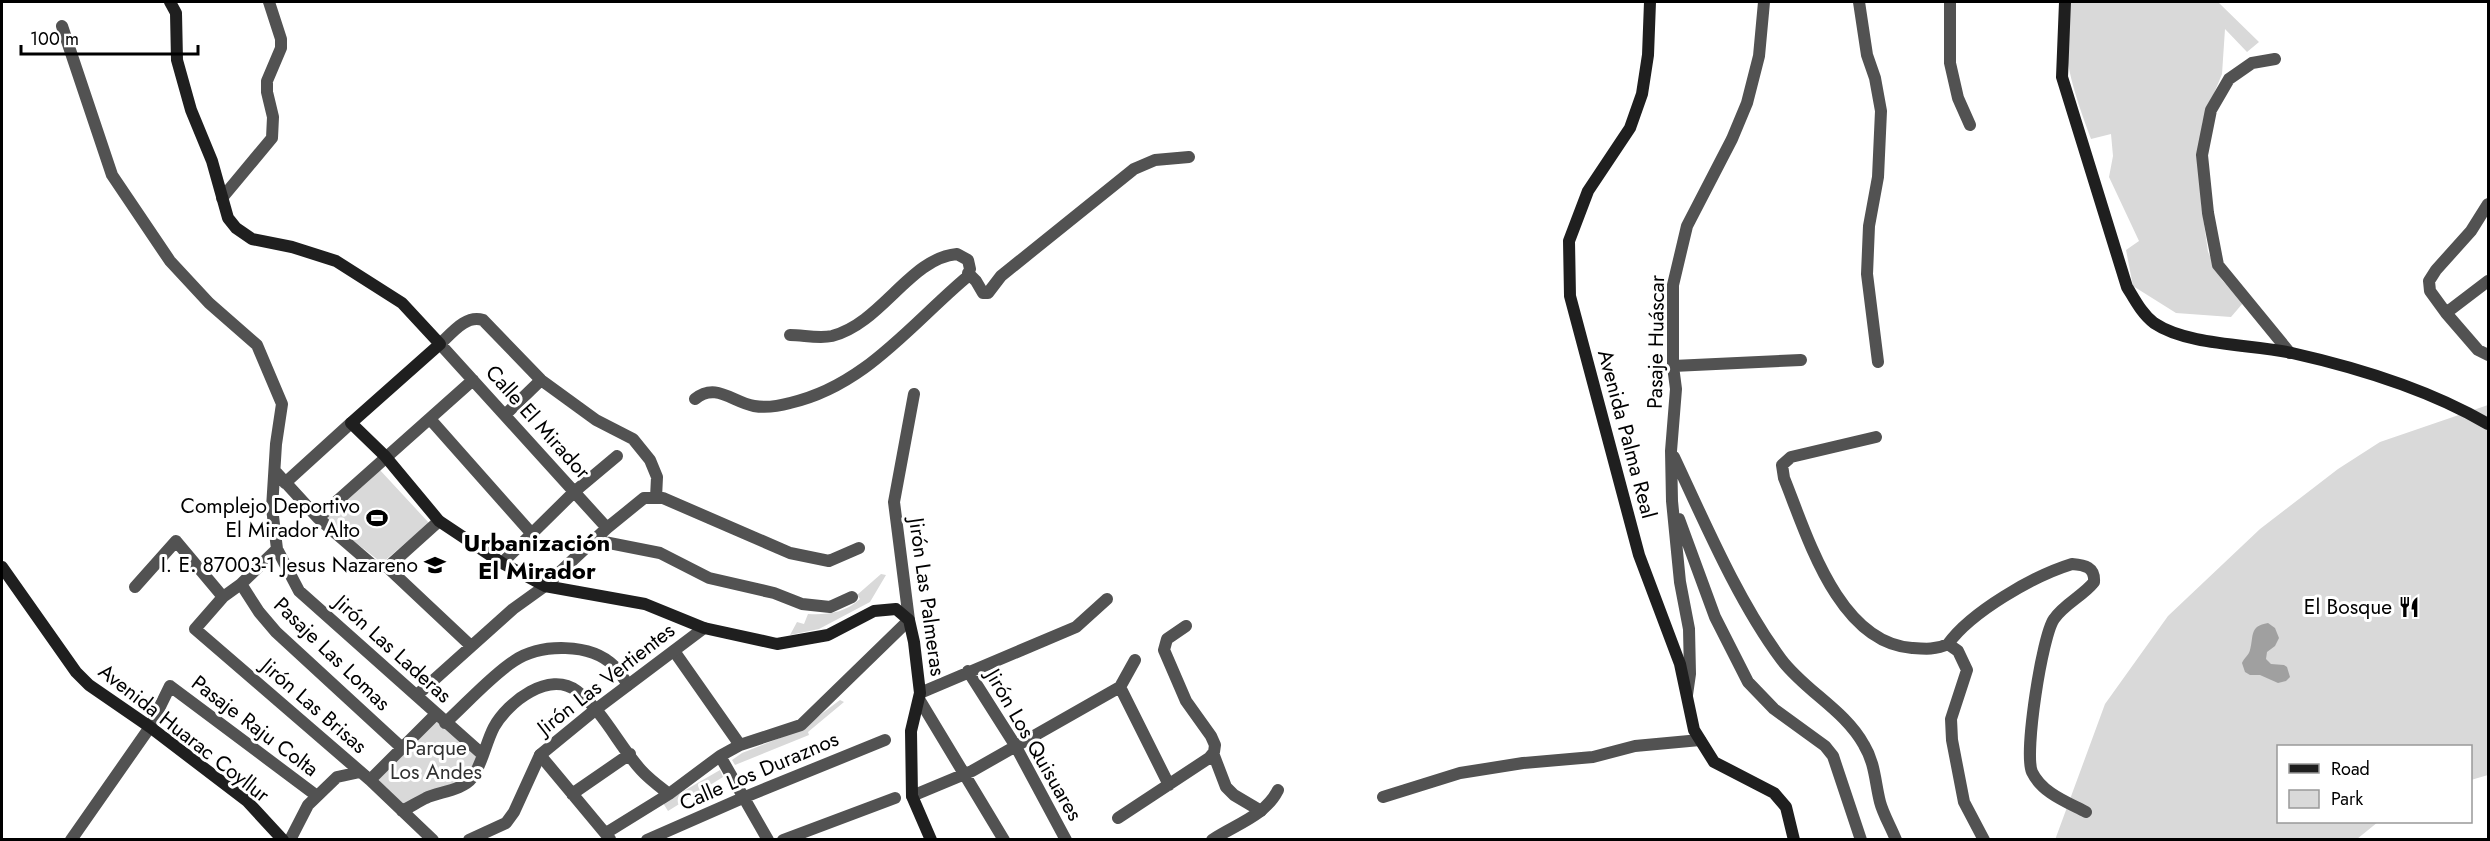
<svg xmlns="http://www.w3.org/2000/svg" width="2490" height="841" viewBox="0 0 2490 841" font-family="Jost,sans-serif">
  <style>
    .green { fill: #d9d9d9 }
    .water { fill: #a0a0a0 }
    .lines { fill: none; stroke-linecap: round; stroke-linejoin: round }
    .minor { stroke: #525252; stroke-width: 12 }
    .tertiary { stroke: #525252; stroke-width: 12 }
    .secondary { stroke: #1f1f1f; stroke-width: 12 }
    .labels { text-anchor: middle; stroke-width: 6; stroke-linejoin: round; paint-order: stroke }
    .street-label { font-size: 21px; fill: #000; stroke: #fff }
    .poi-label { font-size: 21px; fill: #000; stroke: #fff; text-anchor: end }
    .park-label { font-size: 21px; fill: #303030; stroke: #fff }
    .quarter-label { font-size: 24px; font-weight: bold; fill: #000; stroke: #fff }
  </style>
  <rect width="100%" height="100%" fill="#fff"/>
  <path class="green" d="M2068,2H2218L2259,42L2247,52L2225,29L2222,74L2203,120L2199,146L2201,203L2208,252L2222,280L2243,303L2231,317L2176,313L2133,286L2126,250L2139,241L2109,177L2113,156L2111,134L2091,139C2074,92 2059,53 2068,2Z
    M2488,405V775L2471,780L2470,746H2278V822H2378L2357,839L2055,840L2105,704L2168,616L2260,529L2338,469L2380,442Z
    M379,469L429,523L382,563L325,519Z
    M881,574L886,575L870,602L819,629L790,635L797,622L804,624L808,614C827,615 845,613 860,599L857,595Z
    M840,700L844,702L808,732L809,735L735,765L732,760L742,753L800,730Z
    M436,720L479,755L465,779L404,806L375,778Z
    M720,770L723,777L668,811L663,803Z"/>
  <path class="water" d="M2268,623L2275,628L2279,638L2275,646L2267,652L2266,659L2271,664L2284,665L2287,667L2290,677L2286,681L2278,683L2260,675H2250L2245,672L2242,663C2244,658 2249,655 2250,650C2254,636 2249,626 2268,623Z"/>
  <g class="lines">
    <path class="minor" d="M1859,2L1867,55L1875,78L1881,111L1878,177L1869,226L1867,274L1878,362
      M1950,2V63L1958,98L1970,125
      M62,26L112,175L170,261L209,303L257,345L282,404L276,444L272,508L277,549L299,591L482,754
      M2275,59L2252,63L2229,79L2211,110L2202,155L2208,213L2218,265L2290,353
      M222,198L272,138L273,117L267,92V81L281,48V39L269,2
      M2488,204L2471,231L2436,270L2429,281L2430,291L2446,313L2478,350L2488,355
      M968,273L976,281L983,293H988L1001,276L1134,169L1155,160L1189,157
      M2446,313L2488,281
      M1673,366L1801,360
      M695,399C716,382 732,402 754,406C766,408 779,406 790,403C865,386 911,324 967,277L970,269L968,260L957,254C910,258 882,323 832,336C819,339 803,335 790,335
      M505,415L541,380
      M430,419L532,534
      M1876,437L1791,457L1782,465L1784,478C1807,535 1838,643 1912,648C1925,649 1936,650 1948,644L1958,651L1967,670L1951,719L1952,740L1964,802L1984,840
      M1674,457C1705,523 1738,601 1781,659C1805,691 1845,710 1864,745C1875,763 1875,782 1880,802C1883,814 1891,827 1896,840
      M275,471L318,518L376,568L389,566L439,521
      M285,483L351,423
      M318,518L473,380
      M1679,519L1715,617L1748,682L1774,709L1825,746L1833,756L1861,840
      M607,528L440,344C451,334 466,314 483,320L541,380L596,420L633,439L650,460L657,477L656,498
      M594,540L660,553L709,578L774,593L802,604L830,607L852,597
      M277,549L241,584L223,597L195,629L370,780L433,840
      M502,563L574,492L617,456
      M387,567L471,646
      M241,584L259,612L276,632L402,748
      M135,587L176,541L223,597
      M1948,644C1971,612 2033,576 2072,564C2085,565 2095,567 2094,582C2083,596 2064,604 2054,619C2042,636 2024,753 2032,772C2042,793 2067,802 2086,812
      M674,651L740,745
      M968,671L1015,745L1066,840
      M1120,687L1135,660
      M920,693L1076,627L1107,599
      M417,695L513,609L545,586L607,528L644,498H663L790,553L829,561L859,548
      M1687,695L1690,674L1689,629L1680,582L1672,501L1671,451L1676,389L1673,366V285L1687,226L1732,139L1747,103L1759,56L1764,2
      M919,699L1004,840
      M445,723C466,704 492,675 514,661C541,643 591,643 614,666C620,672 624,679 628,685
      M1213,753L1226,787L1234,795L1261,811
      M540,755L610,839
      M720,756L768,840
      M370,780L436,714
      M572,794L630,754
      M912,796L972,771L1120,687L1169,785
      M402,811C410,807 418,802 426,798C439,792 463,790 472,778C482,765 486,742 494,727C508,702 549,670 577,691C604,712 619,746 641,770C649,779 660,787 669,794
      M1118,818L1209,758L1214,752L1215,745L1211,736L1186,701L1164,650L1167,639L1186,626
      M606,833L669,794L720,756L740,745L801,725L909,620L894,502L914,394
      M71,840L150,727L170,686L317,796
      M290,840L308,805L337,777L360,772
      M647,840L745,797L885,740
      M783,840L895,798"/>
    <path class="tertiary" d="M1383,797L1460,773L1523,763L1593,757L1635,746L1700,740
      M469,840L506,823L514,812L540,755L595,710L704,628
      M1212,840C1236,824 1265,816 1278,790"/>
    <path class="secondary" d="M170,2L176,13L177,60L191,110L212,161L228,218L236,228L252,239L292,247L336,261L402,303L440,344L351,423L385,456L439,521L502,563L545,586L645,604L704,628L777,644L828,635L874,611L896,609L909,620L914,642L920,693L911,731L912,796L931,840
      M1650,2L1648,55L1642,94L1630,128L1588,191L1569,241L1570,296L1639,555L1680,664L1694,730L1714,762L1774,793L1786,807L1794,840
      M2065,2L2062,77L2127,287C2135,300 2142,314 2154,323C2188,346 2252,344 2292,353C2359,368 2428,389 2488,424
      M2,567L76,672L89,685L150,727L247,801L283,840"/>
  </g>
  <defs>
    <symbol id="stadium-bare" viewBox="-9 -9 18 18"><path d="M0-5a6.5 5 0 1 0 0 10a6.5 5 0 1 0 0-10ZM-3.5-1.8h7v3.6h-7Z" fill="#000" stroke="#fff" stroke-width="2.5" paint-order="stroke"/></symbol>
    <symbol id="school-bare" viewBox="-9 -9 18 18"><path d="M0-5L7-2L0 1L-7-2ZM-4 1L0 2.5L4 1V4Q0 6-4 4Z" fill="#000" stroke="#fff" stroke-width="2.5" paint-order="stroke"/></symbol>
    <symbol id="restaurant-bare" viewBox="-9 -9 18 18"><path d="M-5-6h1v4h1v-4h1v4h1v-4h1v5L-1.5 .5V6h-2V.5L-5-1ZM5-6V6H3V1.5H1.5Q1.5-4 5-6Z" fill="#000" stroke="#fff" stroke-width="2.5" paint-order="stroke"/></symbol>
  </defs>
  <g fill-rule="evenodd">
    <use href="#stadium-bare" x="362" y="503" width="30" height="30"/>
    <use href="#school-bare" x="420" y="550" width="30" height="30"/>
    <use href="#restaurant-bare" x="2394" y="592" width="30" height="30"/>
  </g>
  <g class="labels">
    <g class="street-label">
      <text transform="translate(1656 342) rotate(-89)" y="7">Pasaje Huáscar</text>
      <text transform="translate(538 422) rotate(48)" y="7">Calle El Mirador</text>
      <text transform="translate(1627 434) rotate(75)" y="7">Avenida Palma Real</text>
      <text transform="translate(927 597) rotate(82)" y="7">Jirón Las Palmeras</text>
      <text transform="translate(393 649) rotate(42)" y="7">Jirón Las Laderas</text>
      <text transform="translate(332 654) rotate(44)" y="7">Pasaje Las Lomas</text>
      <text transform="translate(606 679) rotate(-38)" y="7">Jirón Las Vertientes</text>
      <text transform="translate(314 706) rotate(41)" y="7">Jirón Las Brisas</text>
      <text transform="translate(255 726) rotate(37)" y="7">Pasaje Raju Colta</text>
      <text transform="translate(184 733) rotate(38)" y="7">Avenida Huarac Coyllur</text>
      <text transform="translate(1034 745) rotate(60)" y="7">Jirón Los Quisuares</text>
      <text transform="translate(759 771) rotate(-23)" y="7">Calle Los Duraznos</text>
    </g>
    <g class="poi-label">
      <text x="360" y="513">Complejo Deportivo<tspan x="360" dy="24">El Mirador Alto</tspan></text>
      <text x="418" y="572">I. E. 87003-1 Jesus Nazareno</text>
      <text x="2392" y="614">El Bosque</text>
    </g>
    <g class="park-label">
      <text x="436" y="755">Parque<tspan x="436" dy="24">Los Andes</tspan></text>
    </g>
    <g class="quarter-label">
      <text x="537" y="551">Urbanización<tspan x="537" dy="28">El Mirador</tspan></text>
    </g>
  </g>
  <rect width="2490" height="841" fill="none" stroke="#000000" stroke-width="6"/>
  <rect x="2277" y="745" width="195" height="78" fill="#ffffff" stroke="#999999" stroke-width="1.5"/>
  <rect x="2289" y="764" width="30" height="9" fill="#1f1f1f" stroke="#999999" stroke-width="1.5"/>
  <text x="2331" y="775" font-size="18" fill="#000000">Road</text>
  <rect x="2289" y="790" width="30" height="18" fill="#d9d9d9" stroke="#999999" stroke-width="1.5"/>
  <text x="2331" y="805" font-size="18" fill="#000000">Park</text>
  <path d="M21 45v9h177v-9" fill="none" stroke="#000000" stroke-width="3"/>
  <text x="30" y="45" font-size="18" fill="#000000" stroke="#ffffff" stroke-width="4.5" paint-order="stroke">100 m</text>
</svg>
